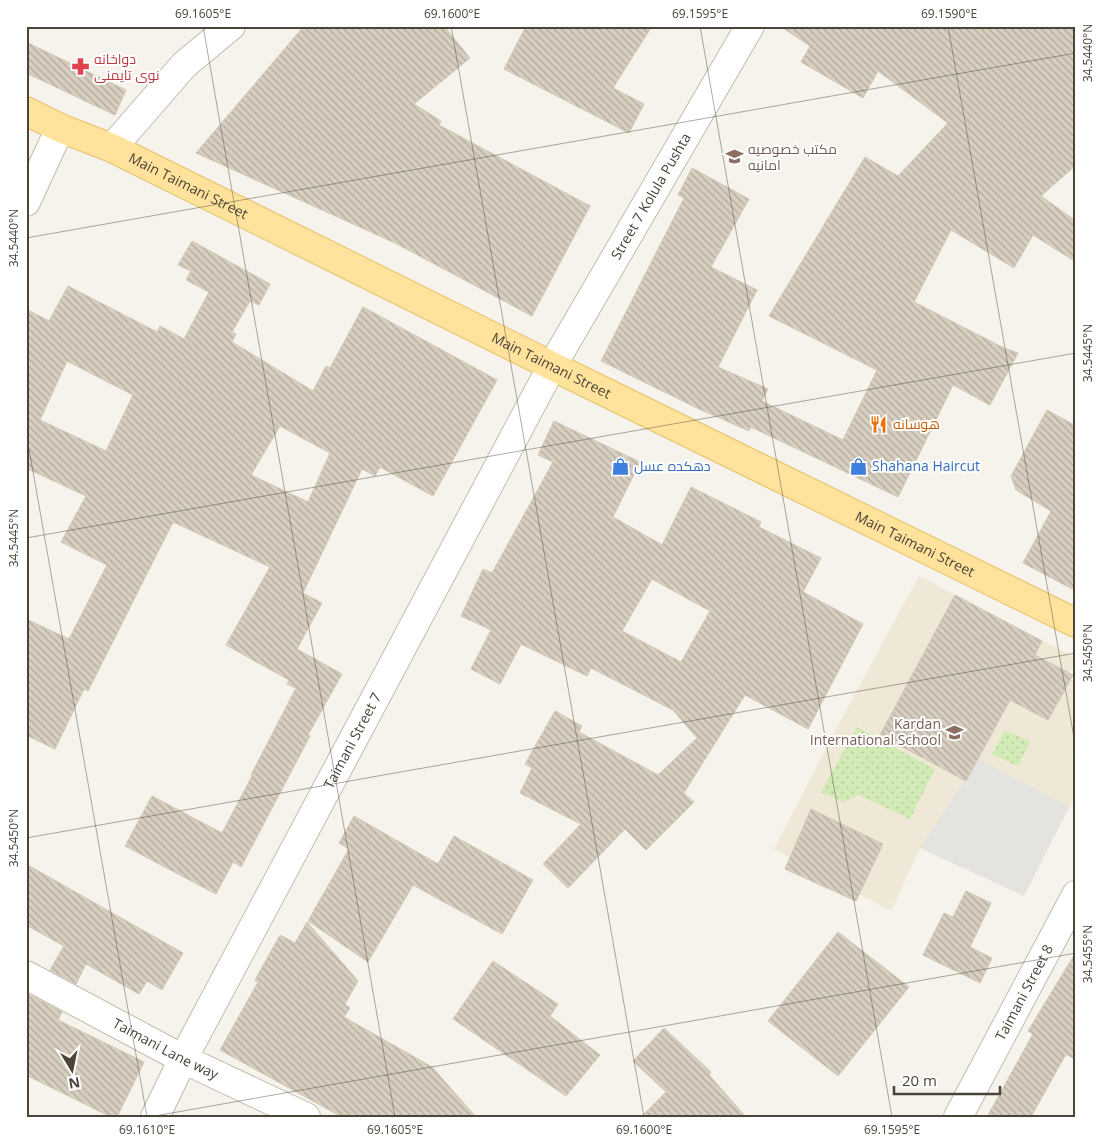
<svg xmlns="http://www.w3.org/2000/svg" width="1102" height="1143" viewBox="0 0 1102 1143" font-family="'Open Sans',Cairo,sans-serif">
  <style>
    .education { fill: #efe8d6 }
    .grass { fill: url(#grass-dots) }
    .parking { fill: #e5e3e0 }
    .building { fill: url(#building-back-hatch); stroke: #d3c7b4; fill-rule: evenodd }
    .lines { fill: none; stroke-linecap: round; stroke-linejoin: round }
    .minor-casing { stroke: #c2bbae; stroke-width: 30 }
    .major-casing { stroke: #e6c16a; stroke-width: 30 }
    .minor { stroke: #fff; stroke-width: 28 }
    .major { stroke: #ffe39c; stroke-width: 28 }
    .ticks { fill: none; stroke: #4b4439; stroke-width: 1; stroke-opacity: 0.45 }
    .labels { text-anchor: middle; stroke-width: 4; stroke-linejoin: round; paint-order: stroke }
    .health-label { font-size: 14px; fill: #be3a42; stroke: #fff; text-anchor: start }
    .education-label { font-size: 14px; fill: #785e54; stroke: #fff; text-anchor: start }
    .street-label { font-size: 14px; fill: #4b4439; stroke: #fff }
    .food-label { font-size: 14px; fill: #c56008; stroke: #fff; text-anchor: start }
    .shop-label { font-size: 14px; fill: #366cbe; stroke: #fff; text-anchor: start }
    .neatline { fill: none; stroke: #4b4439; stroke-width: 2 }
    .ticks-label { font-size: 12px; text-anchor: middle; fill: #4b4439 }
  </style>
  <defs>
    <pattern id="grass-dots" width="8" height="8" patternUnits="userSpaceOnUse" patternTransform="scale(1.25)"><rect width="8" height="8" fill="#d2eab5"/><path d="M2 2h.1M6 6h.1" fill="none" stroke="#b6ca9c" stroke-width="1.8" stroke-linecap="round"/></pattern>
    <pattern id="building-back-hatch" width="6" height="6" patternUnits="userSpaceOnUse" patternTransform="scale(1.25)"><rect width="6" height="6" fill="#d8cfc1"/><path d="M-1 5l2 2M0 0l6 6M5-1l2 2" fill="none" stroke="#b1aa9e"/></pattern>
  </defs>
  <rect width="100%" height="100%" fill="#f6f3ec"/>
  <path class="education" d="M919,576L1076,658V660L1067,677L1076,682V748L1071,757L1076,760V794L1024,896L920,848L891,911L774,849L843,716Z"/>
  <path class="grass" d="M857,727L935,769L910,819L859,795L843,802L821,792Z
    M1005,730L1030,742L1018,766L992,754Z"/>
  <path class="parking" d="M979,759L1069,807L1024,896L920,848Z"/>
  <path class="building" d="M304,26H444L470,58L414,104L441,121L439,125L590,206L532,316L395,243L196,153Z
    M526,26H652L613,88L644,104L629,133L504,69Z
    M780,26H1076V165L1041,196L1076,221V262L1033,235L1014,268L951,230L914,302L1004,348L1018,353L990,405L953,385L898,497L751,427L749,431L697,408L601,361L684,198L678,195L692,168L749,199L711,267L757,290L718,367L768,389L762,401L843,440L877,370L769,316L865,157L898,176L948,123L878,71L863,98L801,62L810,46Z
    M26,42L126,90L115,115L26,73Z
    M192,241L270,284L259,305L250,301L232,332L236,334L232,342L313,391L326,366L330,368L363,307L497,380L433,496L380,467L375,476L362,469L303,593L322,603L297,649L342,674L308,735L310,736L241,867L233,862L216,894L125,846L152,796L222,833L252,776L251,775L296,688L287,684L289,680L226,645L270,567L173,522L88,691L84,689L55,749L26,735V619L69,639L107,565L61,542L86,496L26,468V309L49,321L68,286L157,332L160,326L184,339L209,292L186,280L191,271L178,265ZM67,361L133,395L106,451L40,420ZM280,426L330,453L308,502L251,475Z
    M1047,410L1076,426V591L1023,563L1051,511L1016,490L1011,476Z
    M554,421L640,462L613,517L662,545L691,487L761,522L759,527L821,558L803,592L863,624L808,729L745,695L684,793L694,802L646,850L625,829L568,888L543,864L581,824L520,793L532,768L525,764L555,711L582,726L579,732L658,775L697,738L673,710L591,668L587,676L521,644L500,684L471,669L491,630L461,616L483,569L492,573L553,462L538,455ZM652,579L710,611L681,662L622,631Z
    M955,595L1042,641L1035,655L1073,675L1048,720L1010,700L966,781L880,735Z
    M811,809L883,844L856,901L785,869Z
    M354,816L438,864L454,836L533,880L502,934L413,885L368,962L308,921L349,849L339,843Z
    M26,864L183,953L162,990L147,981L139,994L86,964L76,984L50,970L64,946L26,925Z
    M966,891L991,903L970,947L992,958L980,983L923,955L944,913L953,917Z
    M307,922L358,981L345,1004L350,1008L344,1017L432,1067L476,1117H342L220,1050L258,982L255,980L280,935L295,943Z
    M838,932L909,987L838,1076L768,1021Z
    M1076,952V1060L1066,1054L1031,1117H987L1033,1034L1028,1031Z
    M493,961L558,1004L550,1016L600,1055L566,1096L453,1019Z
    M26,993L62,1012L58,1020L144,1062L117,1117H111L26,1075Z
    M664,1028L711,1072L709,1075L746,1117H641L666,1092L633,1061Z"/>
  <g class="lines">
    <defs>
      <g id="minor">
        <path d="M112,148L184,65L231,26"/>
        <path d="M26,202L60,128"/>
        <path id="s1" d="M26,975L183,1059L306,1117"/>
        <path id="s2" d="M155,1117L183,1059L552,366L750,26"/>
        <path id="s3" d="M958,1117L1076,895"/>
      </g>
      <g id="major">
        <path id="s4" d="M26,111L60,128L112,148L552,366L1076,623"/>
      </g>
    </defs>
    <use href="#minor" class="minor-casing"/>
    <use href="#major" class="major-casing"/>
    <use href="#minor" class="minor"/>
    <use href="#major" class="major"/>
  </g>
  <path class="ticks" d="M203,26L395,1117M451,26L644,1117M700,26L892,1117M948,26L1076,749M26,238L1076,53M26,432L147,1117M26,538L1076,353M26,838L1076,653M149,1117L1076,953"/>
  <defs>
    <symbol id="pharmacy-bare" viewBox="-9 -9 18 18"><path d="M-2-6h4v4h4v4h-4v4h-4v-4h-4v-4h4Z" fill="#e0444e" stroke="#fff" stroke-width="2.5" paint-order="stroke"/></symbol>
    <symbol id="school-bare" viewBox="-9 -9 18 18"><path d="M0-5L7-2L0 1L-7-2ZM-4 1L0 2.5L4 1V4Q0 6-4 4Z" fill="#8d6e63" stroke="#fff" stroke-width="2.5" paint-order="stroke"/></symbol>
    <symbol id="restaurant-bare" viewBox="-9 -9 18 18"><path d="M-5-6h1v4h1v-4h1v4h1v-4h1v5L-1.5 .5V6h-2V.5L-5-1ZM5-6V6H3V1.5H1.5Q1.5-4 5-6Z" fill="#e8710a" stroke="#fff" stroke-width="2.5" paint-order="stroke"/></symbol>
    <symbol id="shop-bare" viewBox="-9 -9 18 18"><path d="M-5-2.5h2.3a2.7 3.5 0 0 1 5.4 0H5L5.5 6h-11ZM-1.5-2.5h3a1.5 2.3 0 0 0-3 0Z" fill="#3f7fe0" stroke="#fff" stroke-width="2.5" paint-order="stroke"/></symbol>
  </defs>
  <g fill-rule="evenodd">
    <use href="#pharmacy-bare" x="68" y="54" width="25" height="25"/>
    <use href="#school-bare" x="722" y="144" width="25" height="25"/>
    <use href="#restaurant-bare" x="866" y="412" width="25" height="25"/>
    <use href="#shop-bare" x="608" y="454" width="25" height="25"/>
    <use href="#shop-bare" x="846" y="454" width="25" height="25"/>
    <use href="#school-bare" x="942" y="720" width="25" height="25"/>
  </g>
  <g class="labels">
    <g class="health-label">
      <text x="94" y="64">دواخانه<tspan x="94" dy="16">نوی تایمنی</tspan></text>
    </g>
    <g class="education-label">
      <text x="748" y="154">مکتب خصوصیه<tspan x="748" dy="16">امانیه</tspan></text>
      <text x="941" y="729" text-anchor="end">Kardan<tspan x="941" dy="16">International School</tspan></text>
    </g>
    <g class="street-label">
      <text dy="5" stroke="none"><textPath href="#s4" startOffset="179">Main Taimani Street</textPath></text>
      <text dy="5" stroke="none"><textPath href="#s2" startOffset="1046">Street 7 Kolula Pushta</textPath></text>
      <text dy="5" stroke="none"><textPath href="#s4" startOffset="584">Main Taimani Street</textPath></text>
      <text dy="5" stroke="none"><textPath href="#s4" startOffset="989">Main Taimani Street</textPath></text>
      <text dy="5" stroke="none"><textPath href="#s2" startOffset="425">Taimani Street 7</textPath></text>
      <text dy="5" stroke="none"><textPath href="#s3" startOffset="141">Taimani Street 8</textPath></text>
      <text dy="5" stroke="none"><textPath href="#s1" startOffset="158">Taimani Lane way</textPath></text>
    </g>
    <g class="food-label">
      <text x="893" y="429">هوسانه</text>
    </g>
    <g class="shop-label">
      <text x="634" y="471">دهکده عسل</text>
      <text x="872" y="471">Shahana Haircut</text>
    </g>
  </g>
  <rect width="1102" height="1143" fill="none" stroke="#ffffff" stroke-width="55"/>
  <g transform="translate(72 1070) rotate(170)" stroke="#ffffff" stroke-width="4" paint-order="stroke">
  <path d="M0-4L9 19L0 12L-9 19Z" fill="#4b4439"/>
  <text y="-8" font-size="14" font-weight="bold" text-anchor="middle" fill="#4b4439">N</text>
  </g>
  <path d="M894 1086v8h106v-8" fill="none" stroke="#4b4439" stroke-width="2.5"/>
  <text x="902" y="1086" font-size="15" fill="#4b4439" stroke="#ffffff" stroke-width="4" paint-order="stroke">20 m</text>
  <rect x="28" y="28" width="1046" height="1088" class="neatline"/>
  <g class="ticks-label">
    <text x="203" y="18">69.1605°E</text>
    <text x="452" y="18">69.1600°E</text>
    <text x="700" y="18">69.1595°E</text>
    <text x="949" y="18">69.1590°E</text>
    <text transform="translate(1088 53) rotate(-90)" y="4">34.5440°N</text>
    <text transform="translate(14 238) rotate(-90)" y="4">34.5440°N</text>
    <text transform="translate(1088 353) rotate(-90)" y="4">34.5445°N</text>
    <text transform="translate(14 538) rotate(-90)" y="4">34.5445°N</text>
    <text transform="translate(1088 653) rotate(-90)" y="4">34.5450°N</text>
    <text transform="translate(14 838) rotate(-90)" y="4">34.5450°N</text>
    <text transform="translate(1088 954) rotate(-90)" y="4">34.5455°N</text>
    <text x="147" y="1134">69.1610°E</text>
    <text x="395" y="1134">69.1605°E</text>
    <text x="644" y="1134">69.1600°E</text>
    <text x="892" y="1134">69.1595°E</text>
  </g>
</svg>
